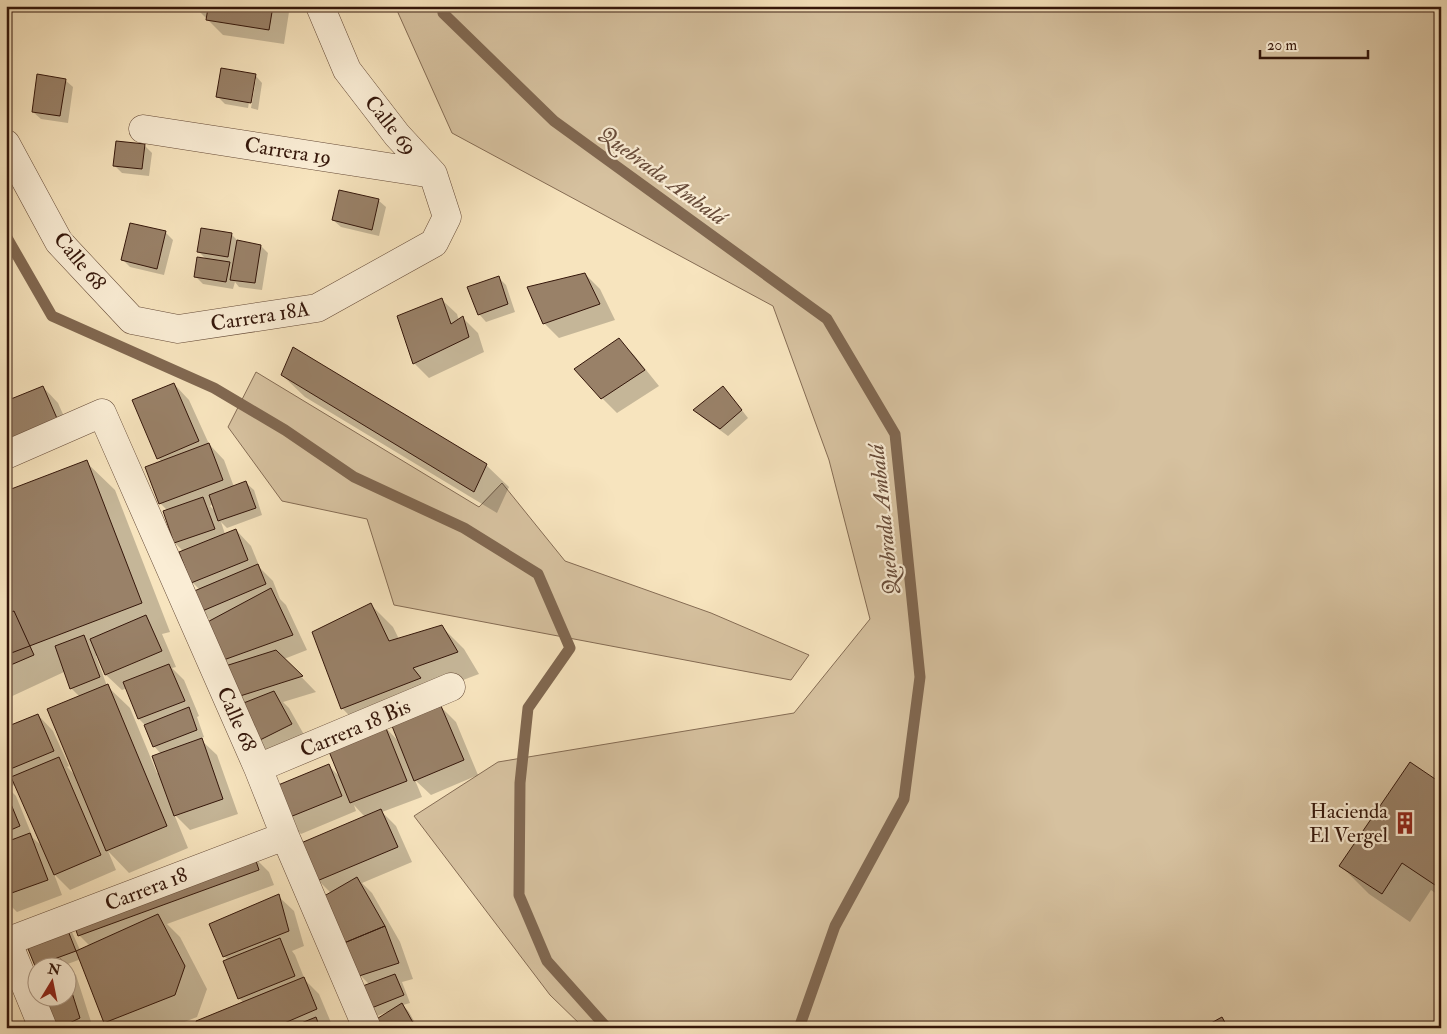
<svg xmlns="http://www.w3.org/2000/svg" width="1447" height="1034" viewBox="0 0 1447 1034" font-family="'IM FELL Double Pica',serif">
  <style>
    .green { fill: #d6c19f; stroke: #856c54 }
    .shadow { fill: #0003; fill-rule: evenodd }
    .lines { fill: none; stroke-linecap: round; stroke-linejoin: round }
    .stream { stroke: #816851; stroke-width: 11 }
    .building { fill: #998168; stroke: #34160a }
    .minor-casing { stroke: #654a37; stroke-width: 29 }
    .minor { stroke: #faedd5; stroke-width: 28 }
    .labels { text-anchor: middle; stroke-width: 4.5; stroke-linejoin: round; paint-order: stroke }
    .street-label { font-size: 21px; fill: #34160a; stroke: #faedd5 }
    .poi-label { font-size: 21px; fill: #34160a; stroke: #faedd5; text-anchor: end }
    .water-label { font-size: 22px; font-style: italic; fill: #684c3a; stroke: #faedd5 }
  </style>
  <rect width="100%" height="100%" fill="#f7e4be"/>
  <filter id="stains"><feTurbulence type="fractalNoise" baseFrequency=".004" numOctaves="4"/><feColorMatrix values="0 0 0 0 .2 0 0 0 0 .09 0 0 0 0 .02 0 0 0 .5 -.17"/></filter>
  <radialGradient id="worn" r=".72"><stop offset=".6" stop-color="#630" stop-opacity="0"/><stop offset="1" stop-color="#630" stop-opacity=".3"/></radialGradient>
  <path class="green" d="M395,6H1441V1028H584L550,995L414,816L498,762L794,713L870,619L829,460L773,306L452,133Z
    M256,372L479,507L502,483L565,561L711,613L809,655L791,680L394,605L367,519L282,501L228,427Z"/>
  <path class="shadow" d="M194,6H283L289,12L284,44L223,35Z
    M255,75L262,83L258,110L251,108L256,79H253L248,108L225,104L217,96Z
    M65,80L73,87L68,123L41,119L33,112Z
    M144,145L152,153L149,176L122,173L114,165Z
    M378,200L386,207L379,236L341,227L333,220Z
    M165,232L173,240L164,275L130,267L122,259Z
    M231,234L239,242L261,246L268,253L262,290L239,287L235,282L233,289L203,284L195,276L207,260L199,252Z
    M585,274L600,289L615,320L559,338L544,323Z
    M499,278L506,285L515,312L486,322L479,314Z
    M441,299L457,314L459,321L463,318L478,333L484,352L429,378L414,363Z
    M618,340L634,355L659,386L617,413L602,398Z
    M282,375L486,465L509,487L497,513L305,397Z
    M174,384L189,400L209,444L224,460L234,487L246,483L254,490L262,515L227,528L221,522L225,534L236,530L251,546L260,568L273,581L280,599L286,605L307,650L284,659L316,692L283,702L289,708L307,740L272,757L257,742L238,697L211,621L201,611L200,590L192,582L183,551L175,543L164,511L167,510L160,503L162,462L158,458ZM213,504L216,512L210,506Z
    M43,387L58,403L74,439L30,457Z
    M730,395L748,418L728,436L702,417L695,410Z
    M86,462L115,490L170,632L162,634L176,667L172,668L184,680L199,716L197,717L204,737L200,739L217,755L238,814L190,830L174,814L188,848L129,873L108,851L116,870L70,890L54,874L62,895L17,912L6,901V728L38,715L53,731L69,766L67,767L76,776L80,697L71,688L64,672L6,699V492ZM98,655L106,675L122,690L127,688L139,719L145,725L154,746L161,754L159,773H157L130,708L107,686L96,656ZM16,784L43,847L33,838L16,796L8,788Z
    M371,605L393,627L399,639L442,627L464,649L479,674L434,691L364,731L342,708Z
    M441,707L456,722L478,775L431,795L415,780L422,797L382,812L396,826L412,862L362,883L372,893L400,942L413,979L402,982L410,1003L403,1005L409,1012L418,1028H381L388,1013L387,1012L377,1016L370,1008V985L360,975L331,893L318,880L365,817L354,805L356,811L301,834L286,818L329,766L342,779L385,727L400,743Z
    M1441,785V897L1431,890L1410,922L1369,894L1341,866Z
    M254,857L269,872L274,885L167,924L180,937L207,989L197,1017L169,1028H110L105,1022L81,959L65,965L67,966L38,967L36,966L26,940L65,925L72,932L80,950L90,946L79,935Z
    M278,896L294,911L304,946L292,951L295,955L305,980L319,994L332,1025L325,1028H200L244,1003L239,998L224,962L228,960L224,956Z
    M68,967L76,975L93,1028H53L68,996Z"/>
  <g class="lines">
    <path class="stream" d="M442,6L443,13L554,121L827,319L895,434L920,677L904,799L835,926L799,1028
      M6,236L52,316L214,388L285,430L354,477L464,528L538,574L570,648L528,708L520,783L519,895L547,961L607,1028"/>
  </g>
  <path class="building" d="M199,6H273L269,30L206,20L208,8Z
    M221,68L256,74L251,103L216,97Z
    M37,74L66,79L60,116L32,112Z
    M116,141L145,144L142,169L113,166Z
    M339,190L379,199L372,230L332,220Z
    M130,223L166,231L157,269L121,260Z
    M201,228L232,233L228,257L197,252Z
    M237,240L261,245L255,283L230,280Z
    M197,257L230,262L226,282L194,277Z
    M585,273L600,304L543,324L527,287Z
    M499,276L508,304L478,315L467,287Z
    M442,298L451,324L463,316L469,337L413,364L397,316Z
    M619,338L645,370L601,399L574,369Z
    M293,347L487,464L474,492L281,375Z
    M174,383L199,441L157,459L132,400Z
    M43,386L59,423L14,443L6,424V401Z
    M723,386L742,410L720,429L693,410Z
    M209,443L223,480L159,504L145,467Z
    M87,460L142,603L6,655V491Z
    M246,481L256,508L218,521L209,495Z
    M203,497L215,529L174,543L163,511Z
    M236,529L248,560L191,583L179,552Z
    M258,564L266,584L200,612L192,592Z
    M271,588L293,635L218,662L200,626Z
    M371,603L389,641L442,625L458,652L413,668L421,678L341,709L312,632Z
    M14,611L34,655L6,667V614Z
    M146,615L162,651L105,675L90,639Z
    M84,635L100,677L70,689L55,646Z
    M276,650L303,676L237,697L219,668Z
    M169,664L185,701L138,719L123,682Z
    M108,684L167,826L106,851L47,709Z
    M274,691L292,724L256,742L236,706Z
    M441,706L464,760L414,781L392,726Z
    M189,707L197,730L153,747L144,725Z
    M38,714L54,751L8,770L6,767V727Z
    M385,726L407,781L350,803L328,749Z
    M202,738L223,799L174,816L152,756Z
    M59,757L101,855L54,875L11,777Z
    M1410,762L1441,783V889L1402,863L1382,894L1339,866Z
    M329,764L342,796L285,819L271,788Z
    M6,792L20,826L6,832Z
    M381,809L398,847L317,881L301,843Z
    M30,833L48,880L6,895V842Z
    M254,855L259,870L78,936L73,922Z
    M357,877L385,926L344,943L319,899Z
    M279,894L289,931L223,957L209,924Z
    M158,914L185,966L175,995L104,1023L76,951Z
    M65,923L76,951L35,966L24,939Z
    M385,926L399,963L359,976L344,943Z
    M280,938L295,976L238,999L223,961Z
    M61,959L63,966H43Z
    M395,974L404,995L369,1009L360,987Z
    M304,977L317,1009L273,1028H198L196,1021Z
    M68,980L80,1018L59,1028H52L41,996H68Z
    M402,1003L416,1028H379L375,1020Z
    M316,1017L320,1028H289Z
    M1222,1017L1228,1028H1202Z"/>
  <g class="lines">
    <defs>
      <path id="minor" d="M143,129L433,174
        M6,144L59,242L132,320L178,329L317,308L434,243L447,217L433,174L397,135L347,70L320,6
        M6,455L102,413L258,768L285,836L367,1028
        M258,768L451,687
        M6,938L43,1028
        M6,942L285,836"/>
    </defs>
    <use href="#minor" class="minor-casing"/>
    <use href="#minor" class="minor"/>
  </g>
  <defs>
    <symbol id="building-bare" viewBox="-9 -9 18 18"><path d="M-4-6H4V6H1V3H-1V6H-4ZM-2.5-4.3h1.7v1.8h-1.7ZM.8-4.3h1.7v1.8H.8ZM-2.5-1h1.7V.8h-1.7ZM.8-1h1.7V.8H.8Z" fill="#8f2418" stroke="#faedd5" stroke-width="2.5" paint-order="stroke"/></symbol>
  </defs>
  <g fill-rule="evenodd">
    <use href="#building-bare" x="1389" y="807" width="32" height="32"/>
  </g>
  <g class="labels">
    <g class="street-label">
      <text transform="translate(391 125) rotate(51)" y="7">Calle 69</text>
      <text transform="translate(288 151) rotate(9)" y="7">Carrera 19</text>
      <text transform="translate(80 261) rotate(50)" y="7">Calle 68</text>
      <text transform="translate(260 316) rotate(-9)" y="7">Carrera 18A</text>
      <text transform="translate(237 719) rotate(66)" y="7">Calle 68</text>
      <text transform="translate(355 728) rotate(-23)" y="7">Carrera 18 Bis</text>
      <text transform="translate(146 889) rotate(-21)" y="7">Carrera 18</text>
    </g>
    <g class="poi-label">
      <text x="1388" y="818">Hacienda<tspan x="1388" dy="24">El Vergel</tspan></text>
    </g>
    <g class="water-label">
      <text transform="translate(663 175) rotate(36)" y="8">Quebrada Ambalá</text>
      <text transform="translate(883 520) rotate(-96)" y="8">Quebrada Ambalá</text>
    </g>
  </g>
  <rect width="1447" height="1034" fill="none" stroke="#f7e4be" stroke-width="25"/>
  <rect x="8" y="8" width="1432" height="1019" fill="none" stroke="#34160a" stroke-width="2.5"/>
  <rect x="12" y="12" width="1422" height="1009" fill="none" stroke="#34160a"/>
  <g transform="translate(52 982) rotate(10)"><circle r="24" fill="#faedd5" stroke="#ab9784"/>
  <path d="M0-4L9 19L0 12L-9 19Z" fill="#8f2418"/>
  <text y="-8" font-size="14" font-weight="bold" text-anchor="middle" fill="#34160a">N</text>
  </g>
  <path d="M1260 50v8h108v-8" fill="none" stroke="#34160a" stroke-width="2.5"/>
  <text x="1267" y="50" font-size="15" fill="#34160a" stroke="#faedd5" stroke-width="4" paint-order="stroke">20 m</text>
  <rect width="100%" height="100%" filter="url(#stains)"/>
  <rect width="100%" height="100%" fill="url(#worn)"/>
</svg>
